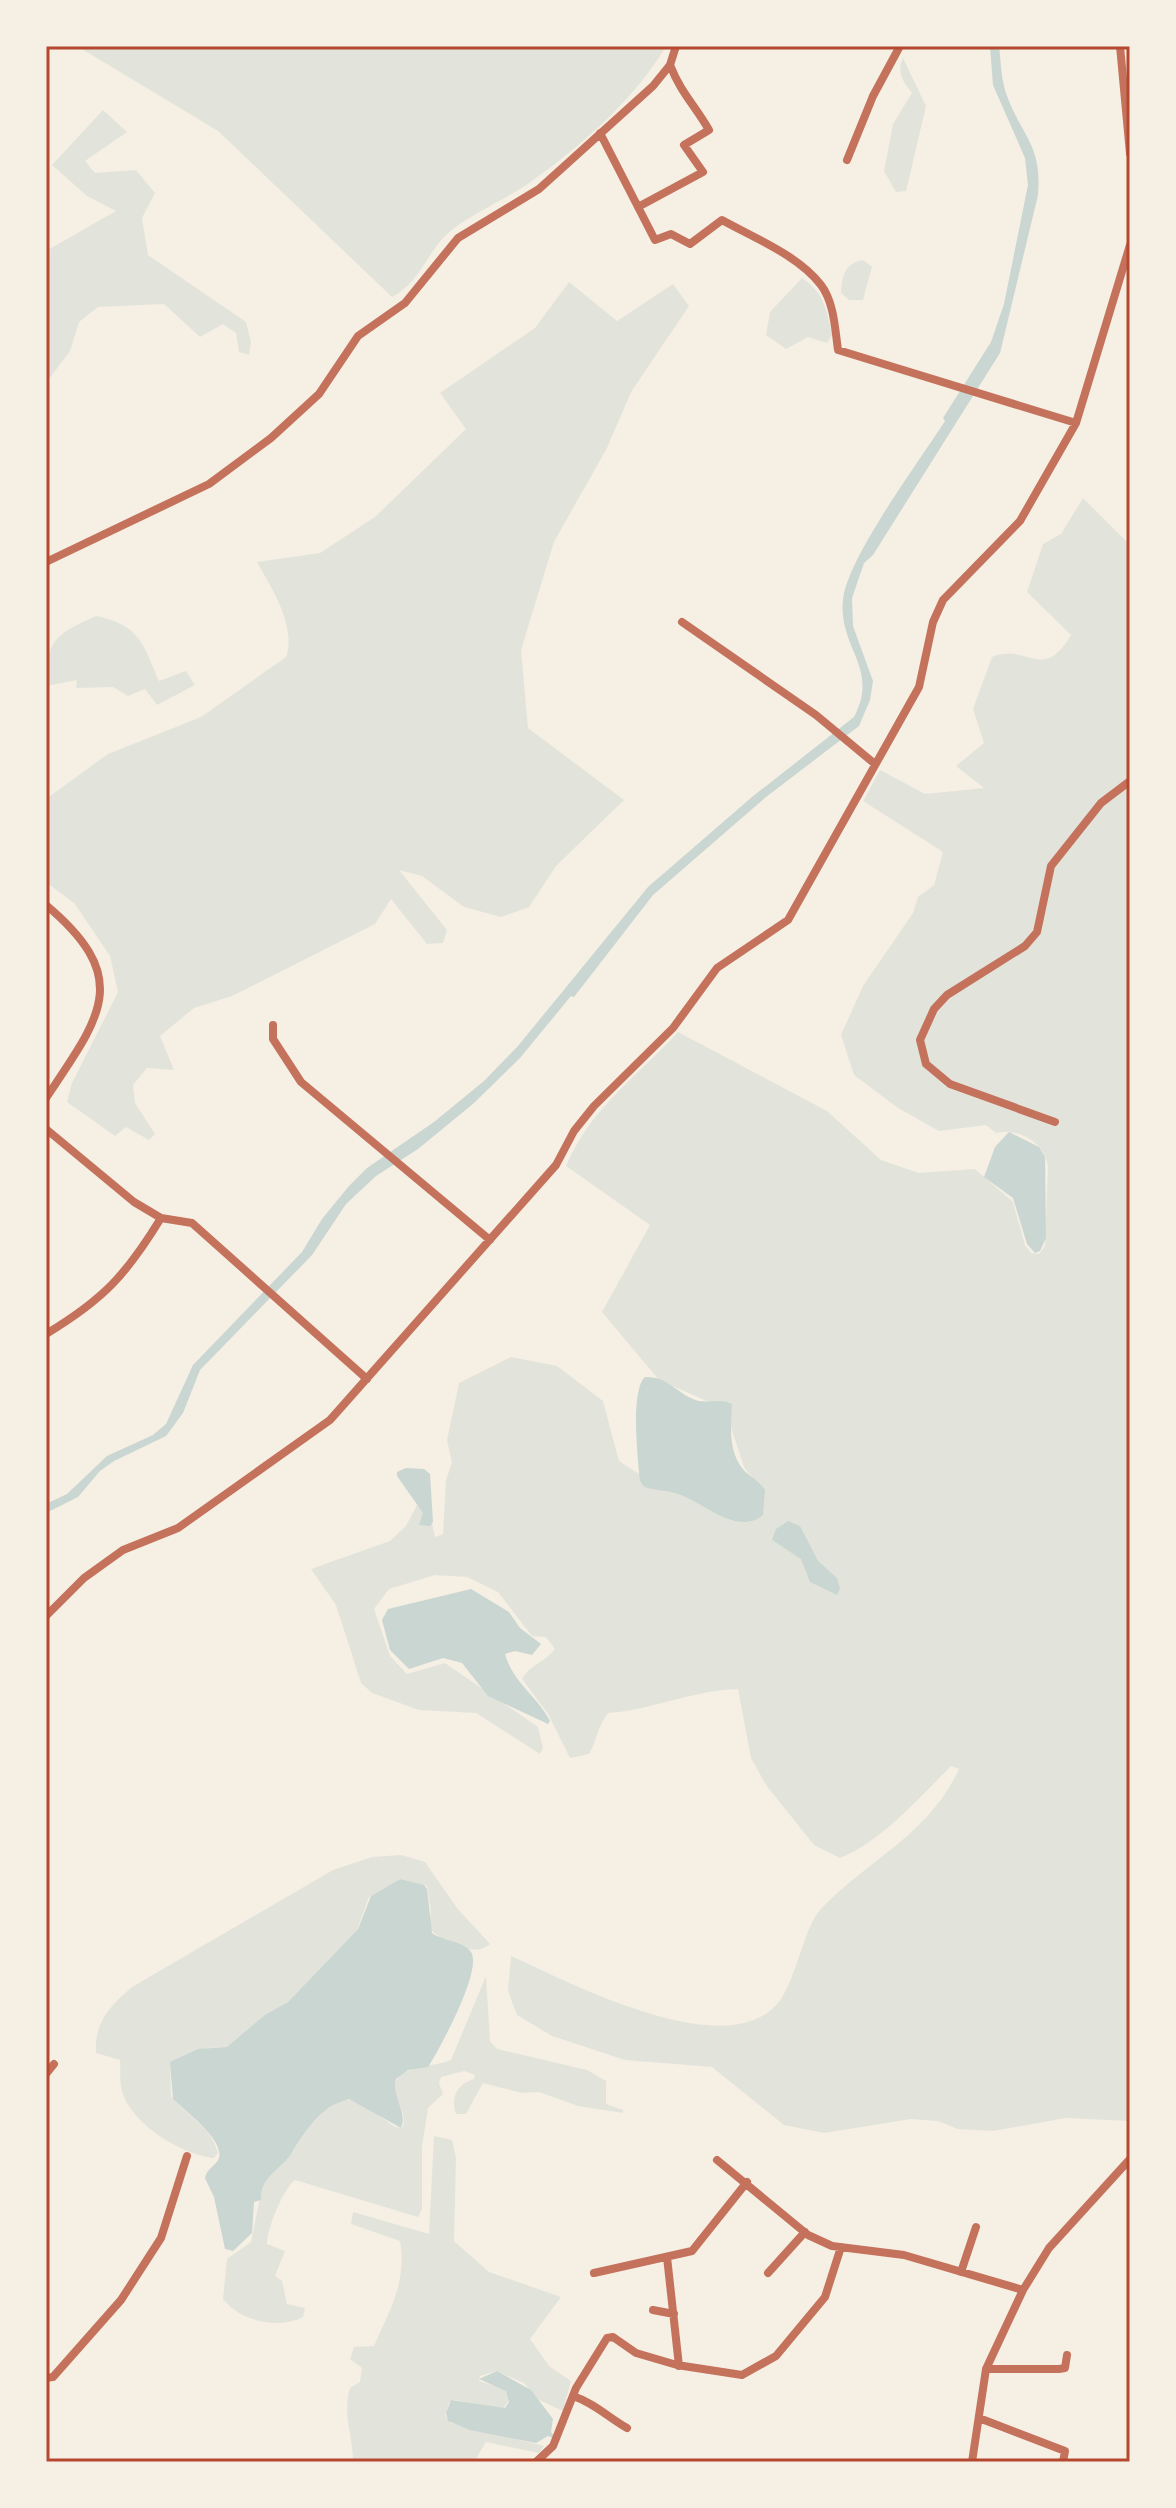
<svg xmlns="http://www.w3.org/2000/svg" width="1176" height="2508" viewBox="0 0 1176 2508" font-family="Mulish,sans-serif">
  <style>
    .green { fill: #e2e4dc }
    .water { fill: #c9d6d2 }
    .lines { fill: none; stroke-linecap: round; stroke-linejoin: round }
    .minor { stroke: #c5725c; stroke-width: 8 }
    .neatline { fill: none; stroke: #b5482f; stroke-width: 3 }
  </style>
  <rect width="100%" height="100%" fill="#f6efe4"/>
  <path class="green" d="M77,46H666C636,98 581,146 532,181C506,200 473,212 448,233C427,252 419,284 392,297L218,131Z
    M903,58L926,106L906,191L896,192L884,171L893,124L912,93C903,82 896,72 903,58Z
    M103,110L127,132L85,161L95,173L136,170L155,193L142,218L148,255L246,322L251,342L249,355L239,352L236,333L223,324L200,337L164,304L98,307L79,322L70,351L46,383V251L116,211L87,196L52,165Z
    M863,260L872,267L863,300H849L841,293C842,276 844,264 863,260Z
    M802,278C824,292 827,311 832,335L827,343L808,337L786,349L766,335L770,312Z
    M569,282L617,321L673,284L689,306L631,392L607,448L554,542L521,650L528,728L624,800L556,866L529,907L501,917L464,907L422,876L399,870L447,930L443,943L427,944L391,899L375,924L232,996L194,1008L160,1036L174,1070L147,1068L133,1085L135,1103L155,1134L149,1140L126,1127L115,1136L67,1102L72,1083L118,992L110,956L75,904L46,882V799L108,754L201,717L286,657C297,627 271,587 257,562L320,553L375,517L466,429L440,393L535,328Z
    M1083,498L1130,545V2121L1066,2118L993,2131L958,2129L938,2121L911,2119L824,2133L784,2125L712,2067L625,2060L552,2036L517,2015L508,1991L511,1956C569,1982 733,2069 781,1999C796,1977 805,1926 820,1910C868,1859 928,1836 959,1769L951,1766C919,1798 882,1841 840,1858L814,1845L766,1785L751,1758L738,1689C693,1690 653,1710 608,1713C598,1725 597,1740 589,1754L570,1758L548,1714L522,1679C531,1664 545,1662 555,1649L546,1637L532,1636L498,1592L467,1577L435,1575L389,1589L374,1609L390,1656L407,1674L445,1663L538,1727L543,1748L540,1754L476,1713L419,1710L372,1693L361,1683L336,1605L311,1569L390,1541L406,1526L419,1501L430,1514L435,1537L443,1534L446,1480L452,1463L447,1440L459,1383L511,1357L557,1366L603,1401L619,1461L650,1481L764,1494L744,1467L725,1409L659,1380L602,1312L650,1225L566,1166C592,1106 635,1079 678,1032L827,1111L881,1160L919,1173L975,1169L1013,1202L1025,1245L1031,1253L1039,1254L1045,1246L1048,1166C1044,1142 1019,1128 996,1133L986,1125L939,1131L898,1108L854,1075L841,1035L863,986L913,913L918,897L934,885L943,852L863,801L880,770L925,794L984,788L956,766L984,743L973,709L992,657C1028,642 1042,684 1071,635L1027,592L1043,544L1061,534Z
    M96,616C141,625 143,645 159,681L186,671L195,685L157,705L145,689L128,696L113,687L76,688L77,680L46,686C46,641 54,635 96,616Z
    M401,1855L425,1862L457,1908L490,1944C475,1959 438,1941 428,1926L431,1912L427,1886L400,1879L369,1897L357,1930L290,2000L228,2047L207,2048L170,2062L171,2096C187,2116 211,2126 218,2153L214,2158C182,2155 131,2124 122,2091C119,2081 121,2070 120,2060L96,2053C94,2022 110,2006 132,1987L333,1870L372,1857Z
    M486,1976L490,2041L497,2049L587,2070L606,2081V2104L623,2110V2113L578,2106L539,2092L522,2093L483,2083L466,2114H456C450,2098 457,2084 474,2079L475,2075L464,2071L441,2077L439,2083L443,2094L428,2108L422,2147V2209L418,2217L295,2180C283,2189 267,2229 267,2244L285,2251L275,2276L282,2281L287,2304L305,2308L303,2317C278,2330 240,2321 223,2299L227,2259L251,2242L263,2183L292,2153L317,2115L344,2099L358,2101L395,2127L402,2128C409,2112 393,2100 395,2085C399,2064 437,2067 451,2060Z
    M434,2136L452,2140L456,2158L454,2241L489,2272L561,2297L530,2339L549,2366L571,2381L563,2411L539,2400L524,2383L496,2371L480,2376L479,2381L505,2389L509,2400L503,2409L455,2400L449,2403L445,2416L451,2423L544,2446L539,2453L486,2442L474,2462H353C353,2435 342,2415 350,2388L360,2382L362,2368L350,2359L354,2347L374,2346C390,2309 407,2282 400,2241L351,2224L353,2212L429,2234Z"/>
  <path class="water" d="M990,46H999C1001,63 1001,80 1007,96C1023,138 1042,145 1038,195L1000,353L873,555L864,563L852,598L853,626L873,681L870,700L859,726L766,797L653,895L574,997L571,996L520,1058L474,1103L418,1149L376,1176L346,1204L312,1255L200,1370L183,1413L166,1436L114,1461L100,1471L78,1497L46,1513V1504L67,1494L107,1456L153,1435L166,1424L193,1365L302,1252L322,1219L349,1186L367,1168L434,1122L484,1081L518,1046L648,887L752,797L854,717C880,668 838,648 843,600C847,558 919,462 945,421L943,418L991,342L1004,304L1028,185L1025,158L993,85Z
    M1009,1132L1039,1147L1045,1157L1046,1238L1040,1251L1035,1253L1027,1244L1013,1198L984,1177L995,1147Z
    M645,1377C666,1376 675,1391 693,1399C706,1405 720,1397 732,1404C731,1425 728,1450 742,1468C749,1477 759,1480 765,1490L763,1515C738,1536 705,1504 681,1495C669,1490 657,1491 644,1487L640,1481C638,1460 630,1391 645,1377Z
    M406,1468L424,1469L430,1474L433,1522L430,1526L419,1525L423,1513L397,1476V1472Z
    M788,1521L800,1526L818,1561L837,1578L840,1589L837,1595L810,1582L801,1559L772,1540L776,1529Z
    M471,1589L509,1612L520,1628L541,1644L532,1655L515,1651L505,1654C513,1683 537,1696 550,1721L548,1724L488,1696L462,1663L443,1658L409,1669L390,1650L382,1620L388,1609Z
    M400,1879L424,1885L427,1889L432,1933C443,1941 463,1941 471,1952C483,1970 439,2050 428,2067L408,2070L396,2079C391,2096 408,2111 401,2128L349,2099C318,2107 307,2130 291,2154C279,2171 260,2177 261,2200L254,2202L252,2233L233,2251L225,2249L214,2197L205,2178C207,2168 216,2166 219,2158C224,2139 184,2110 173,2099L170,2062L198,2049L227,2047L265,2015L288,2002L358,1929L371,1896Z
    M497,2371L531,2390L553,2419L551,2432L558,2440L548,2436L536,2443L470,2430L448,2421L446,2413L451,2400L505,2408L509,2402L506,2391L479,2379Z"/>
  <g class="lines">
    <path class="minor" d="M1120,46L1130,154
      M600,133L655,240L671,234L690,244L722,220C754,238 798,255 821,285C834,302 835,329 838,350L1076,423
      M847,160L873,96L900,46
      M638,207L703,172L684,145L709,130C694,104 681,93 670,65
      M46,562L209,484L271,438L319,394L358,336L405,303L458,238L539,189L653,86L670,65L676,46
      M682,622L816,715L875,764
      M46,905C134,979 100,1017 46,1098
      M273,1025V1039L301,1082L490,1240
      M1055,1122L950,1084L926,1064L920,1040L934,1009L947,995L1025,946L1037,932L1051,866L1101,803L1130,781
      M46,1129L134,1202L161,1218L192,1223L367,1379
      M46,1334C104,1299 126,1275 161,1218
      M46,1616L84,1578L123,1550L178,1528L330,1420L556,1165L574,1131L594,1106L673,1028L717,968L788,920L919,687L933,622L943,600L1020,521L1076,423L1130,245
      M46,2074L54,2064
      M717,2160L808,2235L832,2246L904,2255L1023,2290
      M667,2257L679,2366
      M961,2272L976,2227
      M594,2273L692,2251L747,2182
      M768,2273L805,2232
      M653,2310L674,2314
      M986,2369H1059L1065,2368L1067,2355
      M46,2378L53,2377L121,2300L161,2238L187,2156
      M573,2396C594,2403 608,2417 627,2428
      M979,2418L1065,2451L1063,2462
      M536,2462L553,2446L576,2388L607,2338L613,2337L636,2353L677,2365L742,2375L776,2356L825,2297L841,2247
      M972,2462L986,2369L1023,2290L1049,2248L1130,2159"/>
  </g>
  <rect width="1176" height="2508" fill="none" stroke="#f6efe4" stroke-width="96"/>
  <rect x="48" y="48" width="1080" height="2412" class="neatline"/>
</svg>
